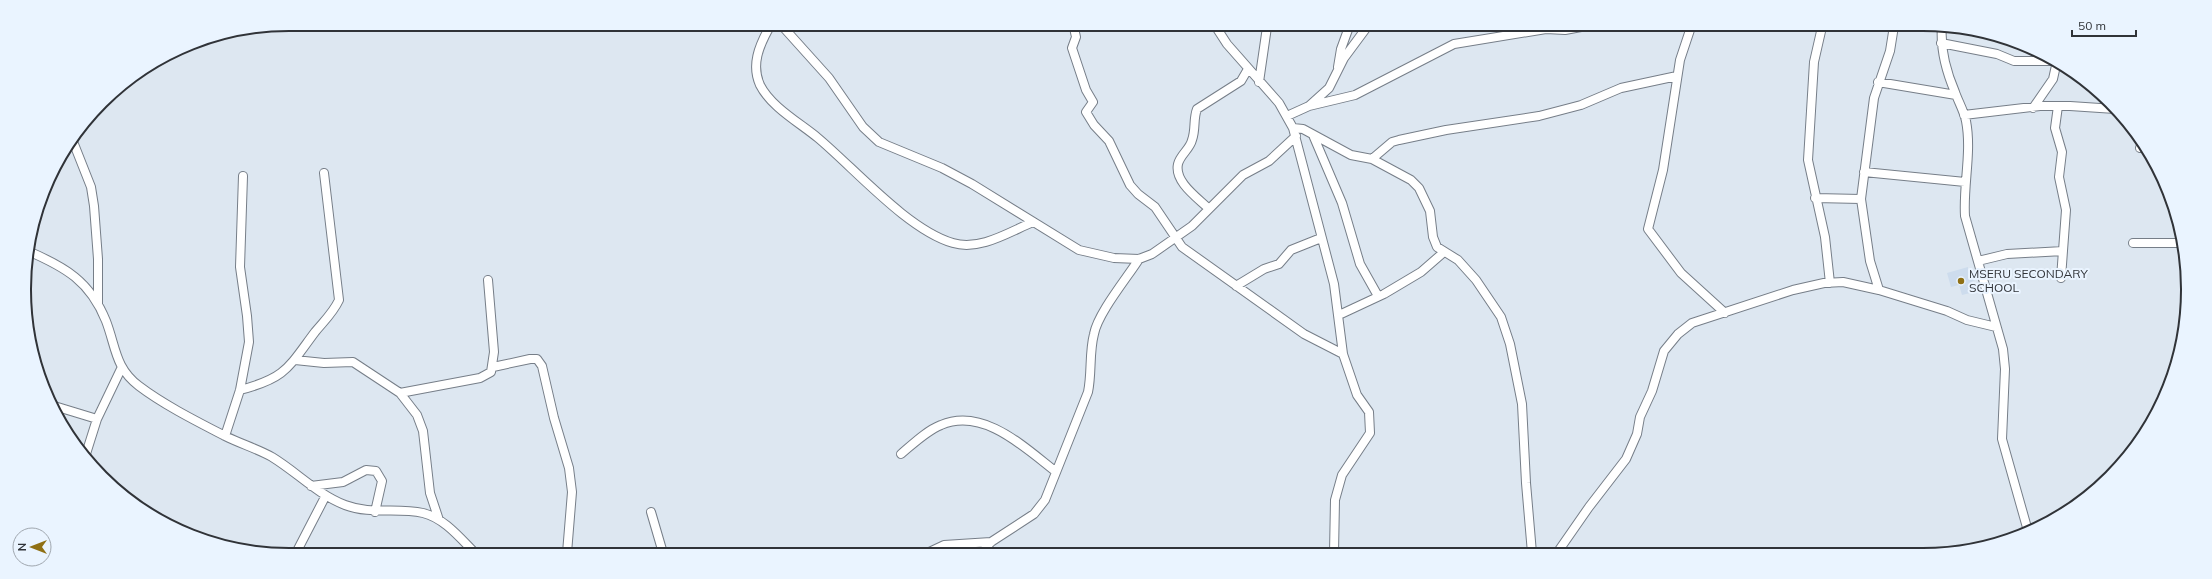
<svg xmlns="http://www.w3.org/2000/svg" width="2212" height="579" viewBox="0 0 2212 579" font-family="Mulish,sans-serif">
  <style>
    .built { fill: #cddced }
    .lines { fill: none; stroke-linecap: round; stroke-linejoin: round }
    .minor-casing { stroke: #767e88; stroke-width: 10 }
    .minor { stroke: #fff; stroke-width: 8 }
    .poi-dot { fill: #8f7015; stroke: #eaf4ff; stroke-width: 1.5 }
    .labels { text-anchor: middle; stroke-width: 4; stroke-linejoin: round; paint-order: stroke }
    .poi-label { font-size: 12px; fill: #303338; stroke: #eaf4ff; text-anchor: start }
    .rim { fill: none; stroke: #303338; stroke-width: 2 }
  </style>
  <rect width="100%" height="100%" fill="#dde7f1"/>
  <path class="built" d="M1968,267V270L1972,269L1975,280L1971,282L1974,292L1962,295L1959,285L1951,287L1947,273Z"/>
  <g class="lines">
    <defs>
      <path id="minor" d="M1942,26C1940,50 1946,71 1955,92C1958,101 1964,111 1966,121C1972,152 1963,185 1965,216L2003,349L2005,369L2002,439L2028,531
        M1216,27L1227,44L1279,103L1293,128L1334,284L1343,354L1357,395L1369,412L1370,433L1342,475L1335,500L1334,553
        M1691,27L1680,60L1663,170L1648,229L1681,273L1725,313
        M1822,27L1814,62L1808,160L1825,237L1830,283
        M769,28C759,46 751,65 760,85C771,107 800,123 818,138C855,169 908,230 953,243C980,251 1009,232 1033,222
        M784,28L829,78L863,127L879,142L942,168L972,184L1079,250L1114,258L1139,259L1152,254L1192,226L1243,175L1269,161L1296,136
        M1074,28L1076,37L1072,48L1086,90L1093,102L1086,112L1094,125L1109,141L1130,185L1138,194L1155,207L1182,247L1304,334L1343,354
        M1941,43L1997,54L2014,61H2058
        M1338,67L1341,49L1349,27
        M1259,82L1267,27
        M1878,82L1956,95
        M1309,106L1355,95L1454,44L1546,29L1565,30L1581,27
        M2058,106L2055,128L2062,152L2059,177L2066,210L2061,278
        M2033,108L2053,79L2057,61
        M1964,115L2040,106H2070L2115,109
        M1287,116L1309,106L1329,88L1344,58L1367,27
        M1293,128L1303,129L1351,155L1372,159L1411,180L1419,188L1430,211L1433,237L1437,247L1458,260L1476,280L1501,317L1510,344L1522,404L1526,483L1532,553
        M1313,135L1342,203L1360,264L1378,296
        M72,139L91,187L94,206L98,259V304
        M2140,148L2142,142
        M1372,159L1392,142L1399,140L1446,130L1539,116L1581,105L1621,88L1677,76
        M1864,172L1965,182
        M1815,198L1861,199
        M1209,209C1198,198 1174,182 1178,164C1180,155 1190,149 1192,140C1196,129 1193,119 1197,109L1241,81L1248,69
        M2133,243H2183
        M28,251C65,267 90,281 106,321C116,347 115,368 139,386C164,405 198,422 225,436C241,444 258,449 272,457C298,473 317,494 345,505C371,515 397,507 423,513C444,518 460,538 475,553
        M1978,261L2007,254L2063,251
        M1236,286L1264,269L1279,264L1291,250L1321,238
        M1879,290L1870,261L1861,199L1874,98L1890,51L1894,26
        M1339,315L1384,294L1421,272L1444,252
        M295,360L324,363L353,362L400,393L417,415L423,431L430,493L439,520
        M493,367L530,359H537L542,366L554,418L569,468L572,492L567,553
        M240,390C286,378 288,368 315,332C324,321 333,313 339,300L324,173
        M400,393L480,378L491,372L494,352L488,280
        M51,405L97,419
        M225,436L240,390L249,342L247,316L240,267L243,176
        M901,454C913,444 926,431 941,425C983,407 1024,447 1055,471
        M85,457L97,419L121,369
        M311,486L343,482L366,470L376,471L382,481L375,512
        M651,512L663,553
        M985,549L991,542L1034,514L1045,500L1088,392C1092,373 1089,353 1094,334C1098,313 1127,278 1139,259
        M296,553L325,497
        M927,553L944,545L991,542
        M1557,553L1589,507L1626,459L1637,434L1640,417L1652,391L1664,351L1678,334L1692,323L1793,290L1824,283L1843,282L1879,290L1947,311L1967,320L1996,327"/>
    </defs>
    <use href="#minor" class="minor-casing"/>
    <use href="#minor" class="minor"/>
  </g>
  <circle class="poi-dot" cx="1961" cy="281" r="4"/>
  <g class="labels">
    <g class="poi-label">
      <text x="1969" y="278">MSERU SECONDARY<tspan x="1969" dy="14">SCHOOL</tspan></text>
    </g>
  </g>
  <path d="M0 0H2212V579H0ZM289 31H1923A258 258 0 0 1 2181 289V290A258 258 0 0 1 1923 548H289A258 258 0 0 1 31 290V289A258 258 0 0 1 289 31Z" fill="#eaf4ff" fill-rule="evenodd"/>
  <path class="rim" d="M289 31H1923A258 258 0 0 1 2181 289V290A258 258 0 0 1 1923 548H289A258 258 0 0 1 31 290V289A258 258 0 0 1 289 31Z"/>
  <g transform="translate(32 547) rotate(270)"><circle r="19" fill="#eaf4ff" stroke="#a0a7af"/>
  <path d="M0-3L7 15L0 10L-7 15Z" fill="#8f7015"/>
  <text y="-6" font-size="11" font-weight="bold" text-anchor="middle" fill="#303338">N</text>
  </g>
  <path d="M2072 30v6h64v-6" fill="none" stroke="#303338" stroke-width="2"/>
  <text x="2078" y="30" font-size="12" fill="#303338" stroke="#eaf4ff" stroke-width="3" paint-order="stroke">50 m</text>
</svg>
